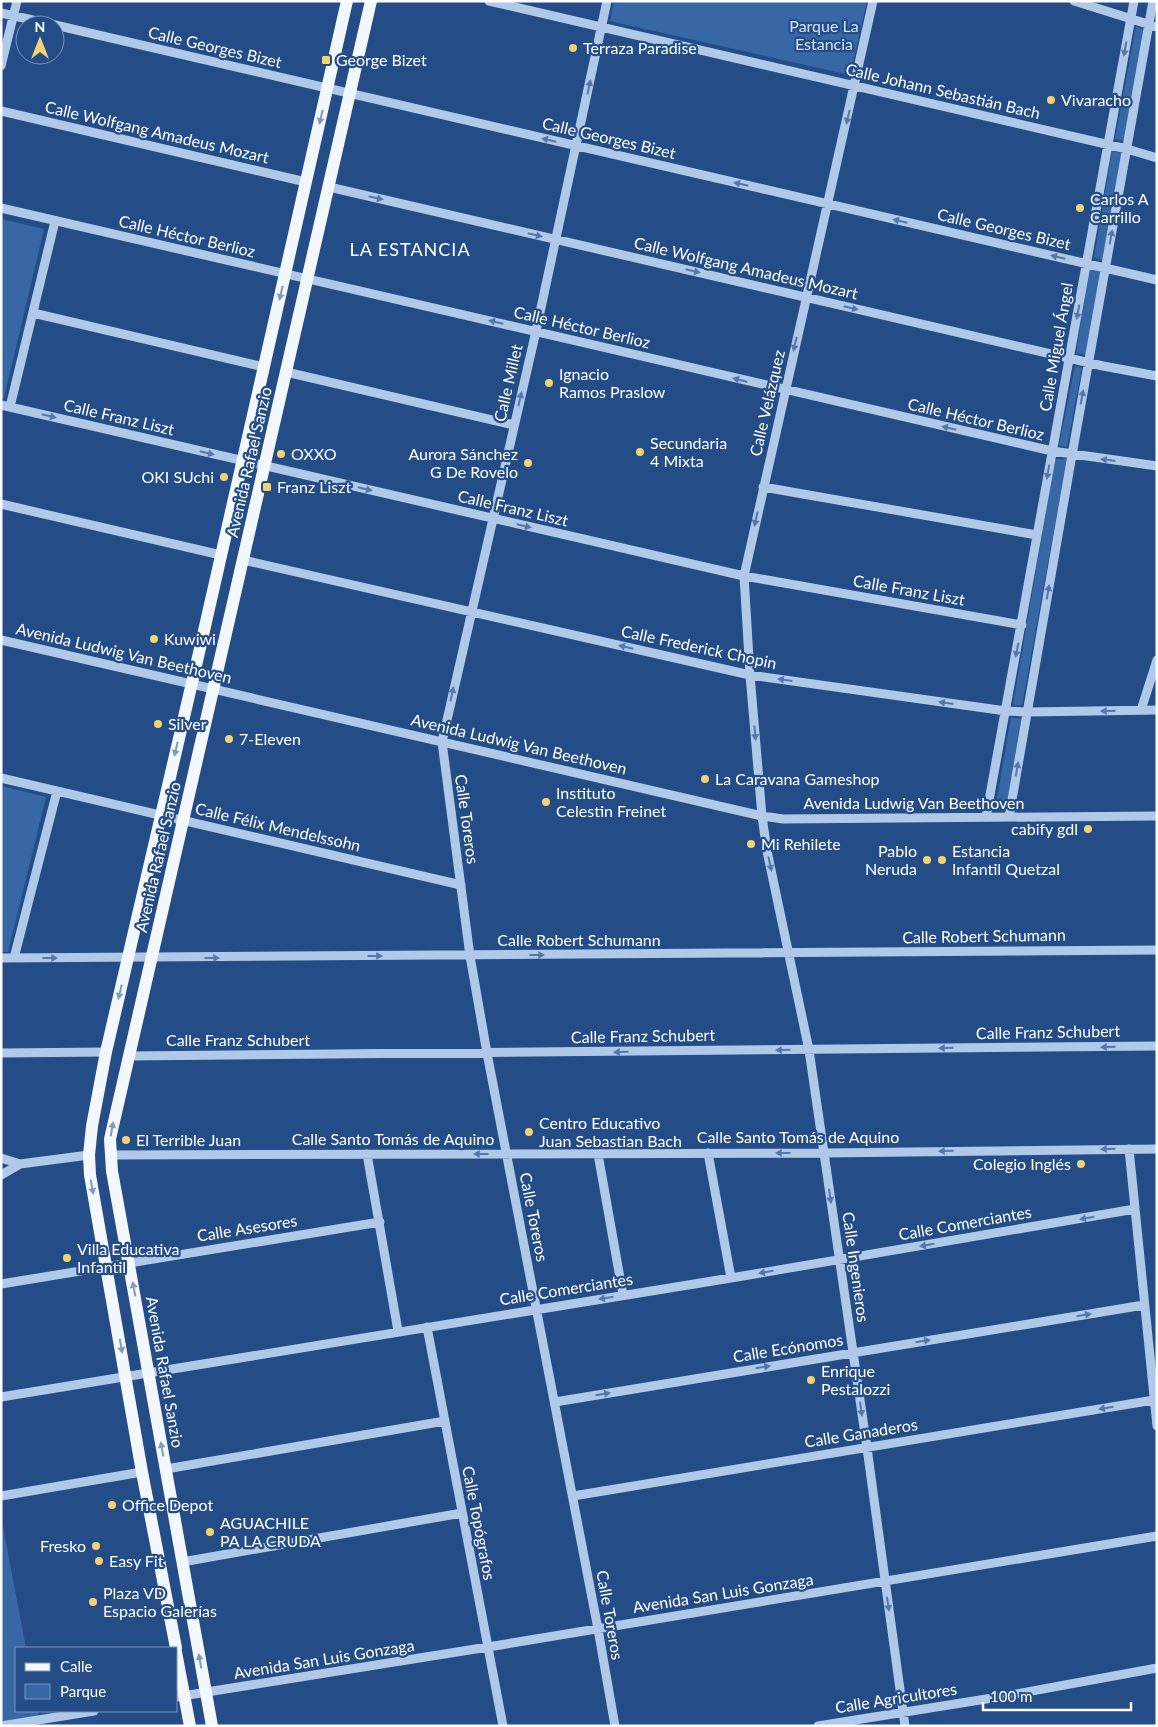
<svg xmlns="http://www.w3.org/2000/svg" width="1158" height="1727" viewBox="0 0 1158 1727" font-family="Lato,sans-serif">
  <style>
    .green { fill: #3867a5 }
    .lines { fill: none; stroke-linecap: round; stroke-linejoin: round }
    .minor { stroke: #b0c9e9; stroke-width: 9 }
    .major { stroke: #f3f7fe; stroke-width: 12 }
    .oneway { fill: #5578aa }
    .oneway2 { fill: #819abd }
    .poi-dot { fill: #f4d273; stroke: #244d88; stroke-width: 2 }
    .labels { text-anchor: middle; stroke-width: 4.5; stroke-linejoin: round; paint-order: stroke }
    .park-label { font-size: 16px; fill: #d4e3f7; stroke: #244d88 }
    .street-label { font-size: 16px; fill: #fff; stroke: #244d88 }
    .poi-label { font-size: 16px; fill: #fff; stroke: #244d88; text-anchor: start }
    .neighbourhood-label { font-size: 18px; letter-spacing: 1px; fill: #fff; stroke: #244d88 }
  </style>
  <rect width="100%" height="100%" fill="#244d88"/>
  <path class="green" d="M614,1H867L850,75L610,21Z
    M1136,26L1144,30L1124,141L1115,139Z
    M1112,151L1122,153L1103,260L1094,258Z
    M1,219L44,229L4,398L1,397Z
    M1090,268L1101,270L1087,355L1076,353Z
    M1075,366L1082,368L1067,447L1059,445Z
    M1055,459H1067L1022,705H1013Z
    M1011,717L1021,719L1006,810H995Z
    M1,786L46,797L8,952H1Z
    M1,1516L26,1648H16V1711H38L39,1717L1,1723Z"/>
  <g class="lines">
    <path class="minor" d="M489,1L1127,149L1157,158
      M607,1L536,331L442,742L470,956L487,1053L598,1629L615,1726
      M873,1L744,576L750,675L762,816L767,851L809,1050L867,1448L905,1726
      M1074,1L1157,27
      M1,13L55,25
      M55,25L1157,280
      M1,66L17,1
      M1,111L306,182
      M329,187L1103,366L1157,376
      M1,208L1052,451L1157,466
      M33,313L264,367
      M286,372L514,425
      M1,405L744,576L1022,625
      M10,407L55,221
      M763,487L1037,535
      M1,504L221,555
      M243,560L750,675L1006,711L1027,712L1157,710
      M1,640L762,816L783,819L1157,816
      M1141,710L1157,660
      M1,778L461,885
      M986,817L1134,1
      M1009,817L1072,455L1153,1
      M1,958L1157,950
      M14,958L57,791
      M1,1053L106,1052
      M129,1056L1157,1046
      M1129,1149L1157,1426
      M708,1153L731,1278
      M367,1154L398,1331
      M598,1154L623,1295
      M110,1155L824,1153L1157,1149
      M1,1158L20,1164L89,1155
      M1,1175L20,1164
      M1,1284L380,1222
      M427,1327L503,1726
      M1,1397L731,1278L1135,1209
      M555,1402L1144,1305
      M166,1469L445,1421
      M1,1496L142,1472
      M573,1496L1154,1400
      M182,1562L462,1513
      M176,1697L488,1647L1157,1536
      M1,1726L94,1711
      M818,1726L1005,1696L1157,1668"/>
    <path class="major" d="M176,1648L142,1472L90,1175L89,1155L92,1126L106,1052L201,644L347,1
      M176,1652L190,1726
      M212,1726L112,1171L110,1139L371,1"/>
  </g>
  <defs><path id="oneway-solid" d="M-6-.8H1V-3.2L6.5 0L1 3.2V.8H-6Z" transform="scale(1.25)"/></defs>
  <g class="oneway">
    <use href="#oneway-solid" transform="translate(1125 49) rotate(100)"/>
    <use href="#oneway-solid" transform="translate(589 87) rotate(-78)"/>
    <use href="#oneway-solid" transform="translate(848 117) rotate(103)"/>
    <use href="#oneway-solid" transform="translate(549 140) rotate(-167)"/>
    <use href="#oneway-solid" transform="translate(741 184) rotate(-167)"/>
    <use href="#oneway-solid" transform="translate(376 198) rotate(13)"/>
    <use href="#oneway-solid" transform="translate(900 221) rotate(-167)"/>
    <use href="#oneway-solid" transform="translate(535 235) rotate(13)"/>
    <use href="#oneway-solid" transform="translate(1111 237) rotate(-80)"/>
    <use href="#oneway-solid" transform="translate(1058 257) rotate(-167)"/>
    <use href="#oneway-solid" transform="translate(693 271) rotate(13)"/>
    <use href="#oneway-solid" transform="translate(851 308) rotate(13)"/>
    <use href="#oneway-solid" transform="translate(1078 312) rotate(100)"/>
    <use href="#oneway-solid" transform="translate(496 322) rotate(-167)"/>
    <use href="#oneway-solid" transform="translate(795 344) rotate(103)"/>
    <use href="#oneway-solid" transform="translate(740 380) rotate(-166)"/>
    <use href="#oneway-solid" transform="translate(1082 397) rotate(-80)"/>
    <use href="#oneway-solid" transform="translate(520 399) rotate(-77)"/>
    <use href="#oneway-solid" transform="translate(49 416) rotate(13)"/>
    <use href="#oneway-solid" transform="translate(949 428) rotate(-167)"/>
    <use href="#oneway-solid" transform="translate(207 453) rotate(13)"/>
    <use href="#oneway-solid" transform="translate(1108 460) rotate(-173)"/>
    <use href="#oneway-solid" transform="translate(1048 472) rotate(100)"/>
    <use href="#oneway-solid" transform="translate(365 489) rotate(13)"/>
    <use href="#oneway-solid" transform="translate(756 519) rotate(102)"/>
    <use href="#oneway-solid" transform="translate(524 526) rotate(13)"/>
    <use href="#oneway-solid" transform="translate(1048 592) rotate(-80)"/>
    <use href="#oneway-solid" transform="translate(626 647) rotate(-167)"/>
    <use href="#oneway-solid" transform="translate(1017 650) rotate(101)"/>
    <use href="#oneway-solid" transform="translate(785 680) rotate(-172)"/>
    <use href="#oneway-solid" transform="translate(452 694) rotate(-78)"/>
    <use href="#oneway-solid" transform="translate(946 703) rotate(-172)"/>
    <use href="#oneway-solid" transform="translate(1108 711) rotate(179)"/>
    <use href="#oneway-solid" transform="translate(755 733) rotate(85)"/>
    <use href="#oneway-solid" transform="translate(1017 769) rotate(-80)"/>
    <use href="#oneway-solid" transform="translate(770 864) rotate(78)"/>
    <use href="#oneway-solid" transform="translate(537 955)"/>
    <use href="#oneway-solid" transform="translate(375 956)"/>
    <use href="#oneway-solid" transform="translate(50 958)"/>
    <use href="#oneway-solid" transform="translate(212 958)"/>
    <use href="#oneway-solid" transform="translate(1108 1047) rotate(179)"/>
    <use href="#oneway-solid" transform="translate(946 1048) rotate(179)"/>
    <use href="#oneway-solid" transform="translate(783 1050) rotate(179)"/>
    <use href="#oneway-solid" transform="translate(621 1052) rotate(179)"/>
    <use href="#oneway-solid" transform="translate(1108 1149) rotate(179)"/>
    <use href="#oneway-solid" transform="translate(946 1151) rotate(179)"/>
    <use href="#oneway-solid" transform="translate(783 1153) rotate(180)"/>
    <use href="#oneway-solid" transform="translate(481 1154) rotate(180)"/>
    <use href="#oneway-solid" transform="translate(830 1196) rotate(82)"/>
    <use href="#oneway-solid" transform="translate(1087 1218) rotate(170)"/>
    <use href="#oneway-solid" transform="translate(927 1245) rotate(170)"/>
    <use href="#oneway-solid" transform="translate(766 1272) rotate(170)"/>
    <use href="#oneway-solid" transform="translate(606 1298) rotate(171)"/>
    <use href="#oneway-solid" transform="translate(1084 1315) rotate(-9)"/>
    <use href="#oneway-solid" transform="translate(923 1341) rotate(-9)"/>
    <use href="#oneway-solid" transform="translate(763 1367) rotate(-9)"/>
    <use href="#oneway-solid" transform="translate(603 1394) rotate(-9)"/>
    <use href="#oneway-solid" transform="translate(1106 1408) rotate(171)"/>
    <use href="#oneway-solid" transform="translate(861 1409) rotate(82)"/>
    <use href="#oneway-solid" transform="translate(888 1604) rotate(82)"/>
  </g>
  <g class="oneway2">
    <use href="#oneway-solid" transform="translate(321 117) rotate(103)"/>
    <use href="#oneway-solid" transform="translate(281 293) rotate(103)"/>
    <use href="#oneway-solid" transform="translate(176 749) rotate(103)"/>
    <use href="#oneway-solid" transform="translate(120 992) rotate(103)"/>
    <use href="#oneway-solid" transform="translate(112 1129) rotate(-80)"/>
    <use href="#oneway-solid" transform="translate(92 1187) rotate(80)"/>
    <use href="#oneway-solid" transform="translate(134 1289) rotate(-100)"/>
    <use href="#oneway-solid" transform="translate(121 1346) rotate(80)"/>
    <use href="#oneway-solid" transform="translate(162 1449) rotate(-100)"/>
    <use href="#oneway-solid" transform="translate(200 1661) rotate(-100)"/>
  </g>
  <g class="poi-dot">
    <circle cx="573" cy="48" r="5"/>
    <rect x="321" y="55" width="10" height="10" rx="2.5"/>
    <circle cx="1051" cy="100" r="5"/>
    <circle cx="1080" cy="208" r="5"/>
    <circle cx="549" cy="383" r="5"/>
    <circle cx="640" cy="452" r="5"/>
    <circle cx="281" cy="454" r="5"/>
    <circle cx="528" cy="463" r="5"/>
    <circle cx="224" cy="477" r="5"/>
    <rect x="262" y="482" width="10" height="10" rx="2.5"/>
    <circle cx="154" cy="639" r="5"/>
    <circle cx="158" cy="724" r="5"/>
    <circle cx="229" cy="739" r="5"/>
    <circle cx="705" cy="779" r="5"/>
    <circle cx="546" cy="802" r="5"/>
    <circle cx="1088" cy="829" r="5"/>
    <circle cx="751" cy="844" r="5"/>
    <circle cx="927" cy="860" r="5"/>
    <circle cx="942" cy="860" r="5"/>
    <circle cx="529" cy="1132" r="5"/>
    <circle cx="126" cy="1140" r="5"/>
    <circle cx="1081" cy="1164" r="5"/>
    <circle cx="67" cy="1258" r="5"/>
    <circle cx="811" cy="1380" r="5"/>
    <circle cx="112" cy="1505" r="5"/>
    <circle cx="210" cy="1532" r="5"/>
    <circle cx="96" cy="1546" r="5"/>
    <circle cx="99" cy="1561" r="5"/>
    <circle cx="93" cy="1602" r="5"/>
  </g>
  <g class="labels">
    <g class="park-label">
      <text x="824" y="32">Parque La<tspan x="824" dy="18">Estancia</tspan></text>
    </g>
    <g class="street-label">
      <text transform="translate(215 47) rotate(13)" y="6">Calle Georges Bizet</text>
      <text transform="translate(943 91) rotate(13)" y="6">Calle Johann Sebastián Bach</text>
      <text transform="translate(157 132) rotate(13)" y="6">Calle Wolfgang Amadeus Mozart</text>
      <text transform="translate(609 138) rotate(13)" y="6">Calle Georges Bizet</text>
      <text transform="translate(1004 229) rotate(13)" y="6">Calle Georges Bizet</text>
      <text transform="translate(187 236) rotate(13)" y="6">Calle Héctor Berlioz</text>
      <text transform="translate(746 268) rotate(13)" y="6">Calle Wolfgang Amadeus Mozart</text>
      <text transform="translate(582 327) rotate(13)" y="6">Calle Héctor Berlioz</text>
      <text transform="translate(1056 347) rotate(-80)" y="6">Calle Miguel Ángel</text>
      <text transform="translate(508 383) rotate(-77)" y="6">Calle Millet</text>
      <text transform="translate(767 403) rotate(-77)" y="6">Calle Velázquez</text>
      <text transform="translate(119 417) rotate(13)" y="6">Calle Franz Liszt</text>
      <text transform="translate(976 419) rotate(13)" y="6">Calle Héctor Berlioz</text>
      <text transform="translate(249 462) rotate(-77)" y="6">Avenida Rafael Sanzio</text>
      <text transform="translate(513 508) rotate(13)" y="6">Calle Franz Liszt</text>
      <text transform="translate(909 590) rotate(10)" y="6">Calle Franz Liszt</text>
      <text transform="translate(699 647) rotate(12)" y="6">Calle Frederick Chopin</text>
      <text transform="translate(124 653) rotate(13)" y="6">Avenida Ludwig Van Beethoven</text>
      <text transform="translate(519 744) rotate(13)" y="6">Avenida Ludwig Van Beethoven</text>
      <text x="914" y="809">Avenida Ludwig Van Beethoven</text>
      <text transform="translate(467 819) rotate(82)" y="6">Calle Toreros</text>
      <text transform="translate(278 827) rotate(13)" y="6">Calle Félix Mendelssohn</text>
      <text transform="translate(158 857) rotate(-77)" y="6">Avenida Rafael Sanzio</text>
      <text transform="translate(984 936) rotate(-1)" y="6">Calle Robert Schumann</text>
      <text x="579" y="946">Calle Robert Schumann</text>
      <text transform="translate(1048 1032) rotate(-1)" y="6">Calle Franz Schubert</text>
      <text transform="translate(643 1036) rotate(-1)" y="6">Calle Franz Schubert</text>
      <text x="238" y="1046">Calle Franz Schubert</text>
      <text x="798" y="1143">Calle Santo Tomás de Aquino</text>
      <text x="393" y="1145">Calle Santo Tomás de Aquino</text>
      <text transform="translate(534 1217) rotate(79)" y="6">Calle Toreros</text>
      <text transform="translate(965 1223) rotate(-10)" y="6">Calle Comerciantes</text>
      <text transform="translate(247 1228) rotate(-9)" y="6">Calle Asesores</text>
      <text transform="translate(856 1267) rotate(82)" y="6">Calle Ingenieros</text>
      <text transform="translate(566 1289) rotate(-9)" y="6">Calle Comerciantes</text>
      <text transform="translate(788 1348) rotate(-9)" y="6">Calle Ecónomos</text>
      <text transform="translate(165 1372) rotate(80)" y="6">Avenida Rafael Sanzio</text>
      <text transform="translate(861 1433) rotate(-9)" y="6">Calle Ganaderos</text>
      <text transform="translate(479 1523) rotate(79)" y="6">Calle Topógrafos</text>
      <text transform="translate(723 1593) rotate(-9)" y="6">Avenida San Luis Gonzaga</text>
      <text transform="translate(610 1615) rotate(80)" y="6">Calle Toreros</text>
      <text transform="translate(324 1659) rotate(-9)" y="6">Avenida San Luis Gonzaga</text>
      <text transform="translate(896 1698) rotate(-9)" y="6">Calle Agricultores</text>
    </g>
    <g class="poi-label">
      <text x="583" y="54">Terraza Paradise</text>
      <text x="336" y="66">George Bizet</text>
      <text x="1061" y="106">Vivaracho</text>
      <text x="1090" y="205">Carlos A<tspan x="1090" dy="18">Carrillo</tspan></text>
      <text x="559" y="380">Ignacio<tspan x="559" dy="18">Ramos Praslow</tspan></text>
      <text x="650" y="449">Secundaria<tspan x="650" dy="18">4 Mixta</tspan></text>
      <text x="291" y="460">OXXO</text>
      <text x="518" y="460" text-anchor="end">Aurora Sánchez<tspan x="518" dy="18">G De Rovelo</tspan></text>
      <text x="214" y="483" text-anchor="end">OKI SUchi</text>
      <text x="277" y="493">Franz Liszt</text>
      <text x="164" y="645">Kuwiwi</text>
      <text x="168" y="730">Silver</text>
      <text x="239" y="745">7-Eleven</text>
      <text x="715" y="785">La Caravana Gameshop</text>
      <text x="556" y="799">Instituto<tspan x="556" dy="18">Celestin Freinet</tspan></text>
      <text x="1078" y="835" text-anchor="end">cabify gdl</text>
      <text x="761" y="850">Mi Rehilete</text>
      <text x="917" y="857" text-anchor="end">Pablo<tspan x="917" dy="18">Neruda</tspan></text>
      <text x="952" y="857">Estancia<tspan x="952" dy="18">Infantil Quetzal</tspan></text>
      <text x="539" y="1129">Centro Educativo<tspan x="539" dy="18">Juan Sebastian Bach</tspan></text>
      <text x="136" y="1146">El Terrible Juan</text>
      <text x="1071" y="1170" text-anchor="end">Colegio Inglés</text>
      <text x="77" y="1255">Villa Educativa<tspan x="77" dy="18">Infantil</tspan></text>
      <text x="821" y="1377">Enrique<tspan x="821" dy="18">Pestalozzi</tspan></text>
      <text x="122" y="1511">Office Depot</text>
      <text x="220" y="1529">AGUACHILE<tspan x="220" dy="18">PA LA CRUDA</tspan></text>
      <text x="86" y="1552" text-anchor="end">Fresko</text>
      <text x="109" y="1567">Easy Fit</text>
      <text x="103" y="1599">Plaza VD<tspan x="103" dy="18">Espacio Galerías</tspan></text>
    </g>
    <g class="neighbourhood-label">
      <text x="410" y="256">LA ESTANCIA</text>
    </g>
  </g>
  <rect width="1158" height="1727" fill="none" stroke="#ffffff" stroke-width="5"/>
  <rect x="15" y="1647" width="162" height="65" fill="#244d88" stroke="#7c94b8"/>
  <rect x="25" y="1663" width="25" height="8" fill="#f3f7fe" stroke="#7c94b8"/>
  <text x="60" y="1672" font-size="15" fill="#ffffff">Calle</text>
  <rect x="25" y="1684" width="25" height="15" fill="#3867a5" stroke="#7c94b8"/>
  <text x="60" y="1697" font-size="15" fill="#ffffff">Parque</text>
  <g transform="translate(40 40)"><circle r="24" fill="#244d88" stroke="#7c94b8"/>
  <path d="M0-4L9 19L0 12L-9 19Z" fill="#f4d273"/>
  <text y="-8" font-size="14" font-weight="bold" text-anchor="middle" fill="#ffffff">N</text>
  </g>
  <path d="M983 1702v8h148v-8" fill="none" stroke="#ffffff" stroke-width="2.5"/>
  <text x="990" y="1702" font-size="15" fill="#ffffff" stroke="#244d88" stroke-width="4" paint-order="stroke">100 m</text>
</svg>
